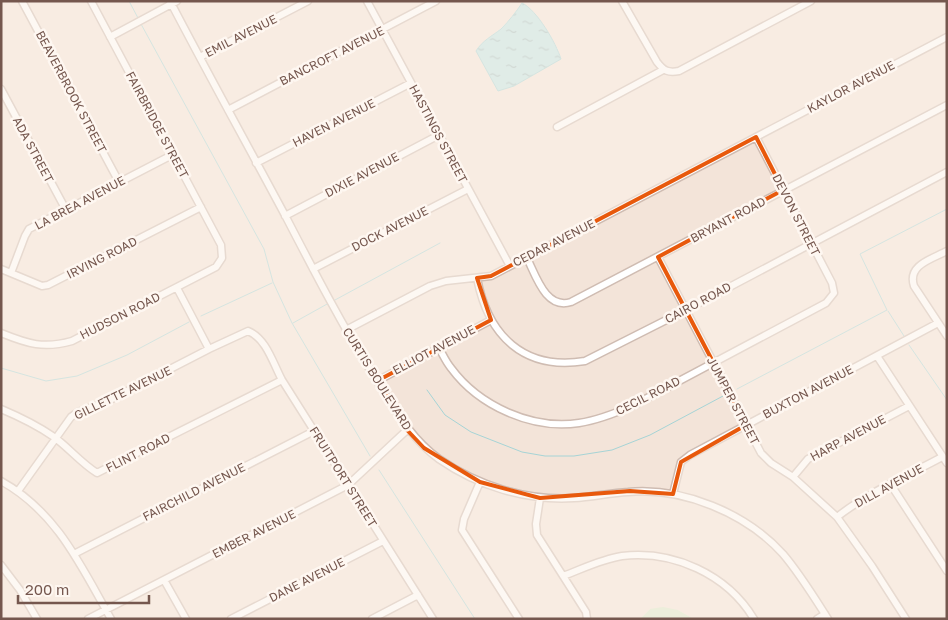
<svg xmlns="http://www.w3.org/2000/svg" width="948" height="620" viewBox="0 0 948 620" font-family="'Golos Text',sans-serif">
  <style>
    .residential { fill: #f3e4d9; fill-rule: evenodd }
    .green { fill: #dae9c9 }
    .water { fill: url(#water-ripples); stroke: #a6d4d6 }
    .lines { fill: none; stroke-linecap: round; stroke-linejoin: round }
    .stream { stroke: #a6d4d6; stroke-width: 1 }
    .minor-casing { stroke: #cfbcb2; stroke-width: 9 }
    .minor { stroke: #fff; stroke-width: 6 }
    .marked { fill: none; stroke: #e8590c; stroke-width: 4; stroke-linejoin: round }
    .labels { text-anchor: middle; stroke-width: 5; stroke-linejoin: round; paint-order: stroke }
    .street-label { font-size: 12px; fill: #75574e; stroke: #fef7f1 }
  </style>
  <defs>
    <pattern id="water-ripples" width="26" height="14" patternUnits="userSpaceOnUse" patternTransform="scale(1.25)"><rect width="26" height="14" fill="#bfe4e5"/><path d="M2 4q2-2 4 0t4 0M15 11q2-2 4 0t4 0" fill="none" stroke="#a0bcbc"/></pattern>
  </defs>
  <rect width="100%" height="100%" fill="#fcf3ea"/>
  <path class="residential" d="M1,1H19L116,181L67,207L1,84Z
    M25,1H88L169,154L121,179Z
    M93,1H167L168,3L111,34Z
    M182,1H303L201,54L175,5Z
    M313,1H364L379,30L229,107L203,58Z
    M370,1H431L383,27Z
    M441,1H620L659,70L554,127L556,130L663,73L670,75L681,73L816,1H947V34L511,263L385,31ZM522,3L535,13L558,49L561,59L514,86L481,44L500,29L513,16Z
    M625,1H806L679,69L671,70L665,68L659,61Z
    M170,7L359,357L404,430L348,482L284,378L264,340L259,333L256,331L210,346L180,289L224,258L225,247L113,38Z
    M381,34L408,82L258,160L231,111Z
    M947,39V102L785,187L759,138Z
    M410,86L436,134L286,213L260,163Z
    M1,95L62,209L28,227L10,270L1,266Z
    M947,107V169L812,241L787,191Z
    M438,138L464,188L314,265L288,216Z
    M755,141L780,189L570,300L558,301L547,292L530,259Z
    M171,158L197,206L53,281L43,283L14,272L27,237L31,231Z
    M947,174V249L910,272L909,275L912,287L935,323L747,422L716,363L835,295L814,245Z
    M467,192L507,266L491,274L446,279L347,327L316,269Z
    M782,193L807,243L687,307L661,258Z
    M199,210L219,246L220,258L214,265L71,339L57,343L26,340L1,331V272L48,288Z
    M809,247L829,284L831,293L824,301L714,359L689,311Z
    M947,254V331L916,285L915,274L924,265Z
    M526,261L543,295L550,302L556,305L564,306L657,261L682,309L585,358L568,361L541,358L517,346L505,334L493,318L483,298L480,280Z
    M475,281L478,300L488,319L378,378L350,331L431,288L447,284Z
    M176,291L206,348L108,399L77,410L55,435L1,407V336L24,345L42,348L58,347Z
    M684,313L710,362L633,403L608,414L579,421L553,422L531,418L511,411L491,401L472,386L454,367L442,349L490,323L526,357L539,363L568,366L585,363Z
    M937,326L947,341V459L880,357Z
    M248,334L254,336L260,343L279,379L98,470L58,437L72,419L79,414Z
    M438,351L488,405L553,426L609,418L712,366L743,424L679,461L671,491L573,496H540L521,492L481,480L457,468L425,446L410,428L380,382Z
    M876,359L906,405L807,457L793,474L773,461L763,451L749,426Z
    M281,383L310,430L75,551L62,531L43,510L21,490L55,442L98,475L106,472Z
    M908,409L939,456L838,514L797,477L809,461Z
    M1,412L17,419L52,439L17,488L1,478Z
    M745,428L759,454L792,479L835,519L869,567L903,619H832L804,575L783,551L760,530L675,492L683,463L691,457Z
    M407,433L422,449L438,461L477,483L460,530L516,619H436L351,486Z
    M313,434L344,485L107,607L78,555Z
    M941,460L947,468V567L894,485Z
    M1,484L16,493L40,514L58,534L72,555L102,609L83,619H40L23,588L9,569L1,561Z
    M481,485L537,500L534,524L583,613L585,619H522L465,530L466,520Z
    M347,488L380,540L226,619H189L167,581Z
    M889,488L947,576V619H909L841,518L855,506Z
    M630,494L672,496L708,507L735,519L756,533L779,554L799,578L822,613L812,619H757L743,599L726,583L708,571L675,557L651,553L621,554L565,574L539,534L542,500Z
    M382,544L414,594L367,619H236Z
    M650,558L673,561L705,575L722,587L739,602L751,619H694L678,610L650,609L640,619H591L567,577L605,563L621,559Z
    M1,568L18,591L34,619H1Z
    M163,584L183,619H114L109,611Z
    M417,598L430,619H377Z"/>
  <path class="green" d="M663,607L678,610L694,619H640L650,609Z"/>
  <path class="water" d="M522,3C537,10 556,43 561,59L514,86L498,91L476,51C482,41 492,36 501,29C509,21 516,12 522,3Z"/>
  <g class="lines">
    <path class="stream" d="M129,1L138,18
      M141,24L264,249L273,282L292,323L370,456
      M335,300L440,243
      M888,311L904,336
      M201,316L272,283
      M293,323L329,303
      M909,345L947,400
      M1,368L46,381L77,376L127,355L189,322
      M737,389L887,310L860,254L947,209
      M427,390L445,415L471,432L522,452L545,456H574L612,450L650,435L723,396
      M379,470L475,619"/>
    <defs>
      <path id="minor" d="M22,1L119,182
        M170,1C208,74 248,146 287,219C315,273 343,327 375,378C394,408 410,438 439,459C478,486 526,501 574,498C592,497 610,493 628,492C683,487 746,513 783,554C800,574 814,597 828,619
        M367,1L510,266
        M622,1L657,62C664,71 668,73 679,71L811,1
        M110,37L177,1
        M200,57L308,1
        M1,89L66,210
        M228,110L436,1
        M557,127L663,70
        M256,163L411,83
        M285,216L439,135
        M947,251C932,259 907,265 914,286L947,336
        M658,257L761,453L771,463L793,477L837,517L872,566L906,619
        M527,258C536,276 546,310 571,302L947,105
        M1,269L42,286L48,285L201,207
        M313,269L468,189
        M11,273L25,236L29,229L172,155
        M477,278C488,336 524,371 585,361L686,310L947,172
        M177,288L209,349
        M346,330L430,286L446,281L491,276L947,37
        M1,333C28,344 44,349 72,341L216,267L222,258L221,245L91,1
        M439,348C443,355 446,362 451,368C479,406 532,430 579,423C599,420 616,413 634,405L826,303L834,293L832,283L756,137
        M877,356L947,463
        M377,381L491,320
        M1,409C20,417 38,426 54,437C69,448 81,463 97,473L282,380
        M793,477L808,459L909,406
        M1,481C57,512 81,566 111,619
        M480,482L464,519L462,530L519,619
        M891,485L947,571
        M18,491L71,417L78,412L108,401L209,349L248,331C266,338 273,363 282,380L433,619
        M673,494L681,462L690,455L938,323
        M540,498L536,524L537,535L586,612L587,619
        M837,517C869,492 907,476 942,457
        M74,554L314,431
        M1,565L20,590L37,619
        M563,576C582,569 602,559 622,556C673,550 727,574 754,619
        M164,580L186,619
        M88,619L348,485L407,430
        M231,619L383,541
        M372,619L418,595
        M817,619L825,614"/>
    </defs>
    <use href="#minor" class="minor-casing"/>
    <use href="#minor" class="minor"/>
  </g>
  <path d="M0 0H948V620H0ZM756,137L783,190L658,257L746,425L681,462L673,494L630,491L540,498L480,482L424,448L407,430L377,381L491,320L477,278L491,276Z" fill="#fcf3ea" fill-opacity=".55" fill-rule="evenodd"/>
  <path class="marked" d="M756,137L783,190L658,257L746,425L681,462L673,494L630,491L540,498L480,482L424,448L407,430L377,381L491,320L477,278L491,276Z"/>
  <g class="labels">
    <g class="street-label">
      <text transform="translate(241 36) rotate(-27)" y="4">EMIL AVENUE</text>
      <text transform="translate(332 56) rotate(-27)" y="4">BANCROFT AVENUE</text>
      <text transform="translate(851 87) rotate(-28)" y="4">KAYLOR AVENUE</text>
      <text transform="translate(71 92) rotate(62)" y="4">BEAVERBROOK STREET</text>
      <text transform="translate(334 123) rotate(-27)" y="4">HAVEN AVENUE</text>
      <text transform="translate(157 125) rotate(62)" y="4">FAIRBRIDGE STREET</text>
      <text transform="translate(438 134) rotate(62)" y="4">HASTINGS STREET</text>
      <text transform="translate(33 150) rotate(62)" y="4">ADA STREET</text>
      <text transform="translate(362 175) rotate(-28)" y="4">DIXIE AVENUE</text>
      <text transform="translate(80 203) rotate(-28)" y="4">LA BREA AVENUE</text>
      <text transform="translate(796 215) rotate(63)" y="4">DEVON STREET</text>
      <text transform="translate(728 220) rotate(-28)" y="4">BRYANT ROAD</text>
      <text transform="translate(390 229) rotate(-27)" y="4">DOCK AVENUE</text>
      <text transform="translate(554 243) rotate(-27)" y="4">CEDAR AVENUE</text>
      <text transform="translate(102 258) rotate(-27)" y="4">IRVING ROAD</text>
      <text transform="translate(698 303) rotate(-28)" y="4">CAIRO ROAD</text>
      <text transform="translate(120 316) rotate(-27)" y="4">HUDSON ROAD</text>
      <text transform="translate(434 350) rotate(-28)" y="4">ELLIOT AVENUE</text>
      <text transform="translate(377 379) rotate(58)" y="4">CURTIS BOULEVARD</text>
      <text transform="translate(808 392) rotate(-28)" y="4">BUXTON AVENUE</text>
      <text transform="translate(123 393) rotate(-26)" y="4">GILLETTE AVENUE</text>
      <text transform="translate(648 396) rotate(-27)" y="4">CECIL ROAD</text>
      <text transform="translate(733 401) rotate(62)" y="4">JUMPER STREET</text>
      <text transform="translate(848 438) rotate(-28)" y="4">HARP AVENUE</text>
      <text transform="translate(138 453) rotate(-27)" y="4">FLINT ROAD</text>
      <text transform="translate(343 477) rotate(58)" y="4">FRUITPORT STREET</text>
      <text transform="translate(889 486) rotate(-29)" y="4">DILL AVENUE</text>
      <text transform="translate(194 492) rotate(-27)" y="4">FAIRCHILD AVENUE</text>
      <text transform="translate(254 534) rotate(-27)" y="4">EMBER AVENUE</text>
      <text transform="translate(307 580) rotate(-27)" y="4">DANE AVENUE</text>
    </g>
  </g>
  <rect width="948" height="620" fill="none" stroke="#75574e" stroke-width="5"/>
  <path d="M18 595v8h131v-8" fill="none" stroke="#75574e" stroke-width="2.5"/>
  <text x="25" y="595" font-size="15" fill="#75574e" stroke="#fef7f1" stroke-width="4" paint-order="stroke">200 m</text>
</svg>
